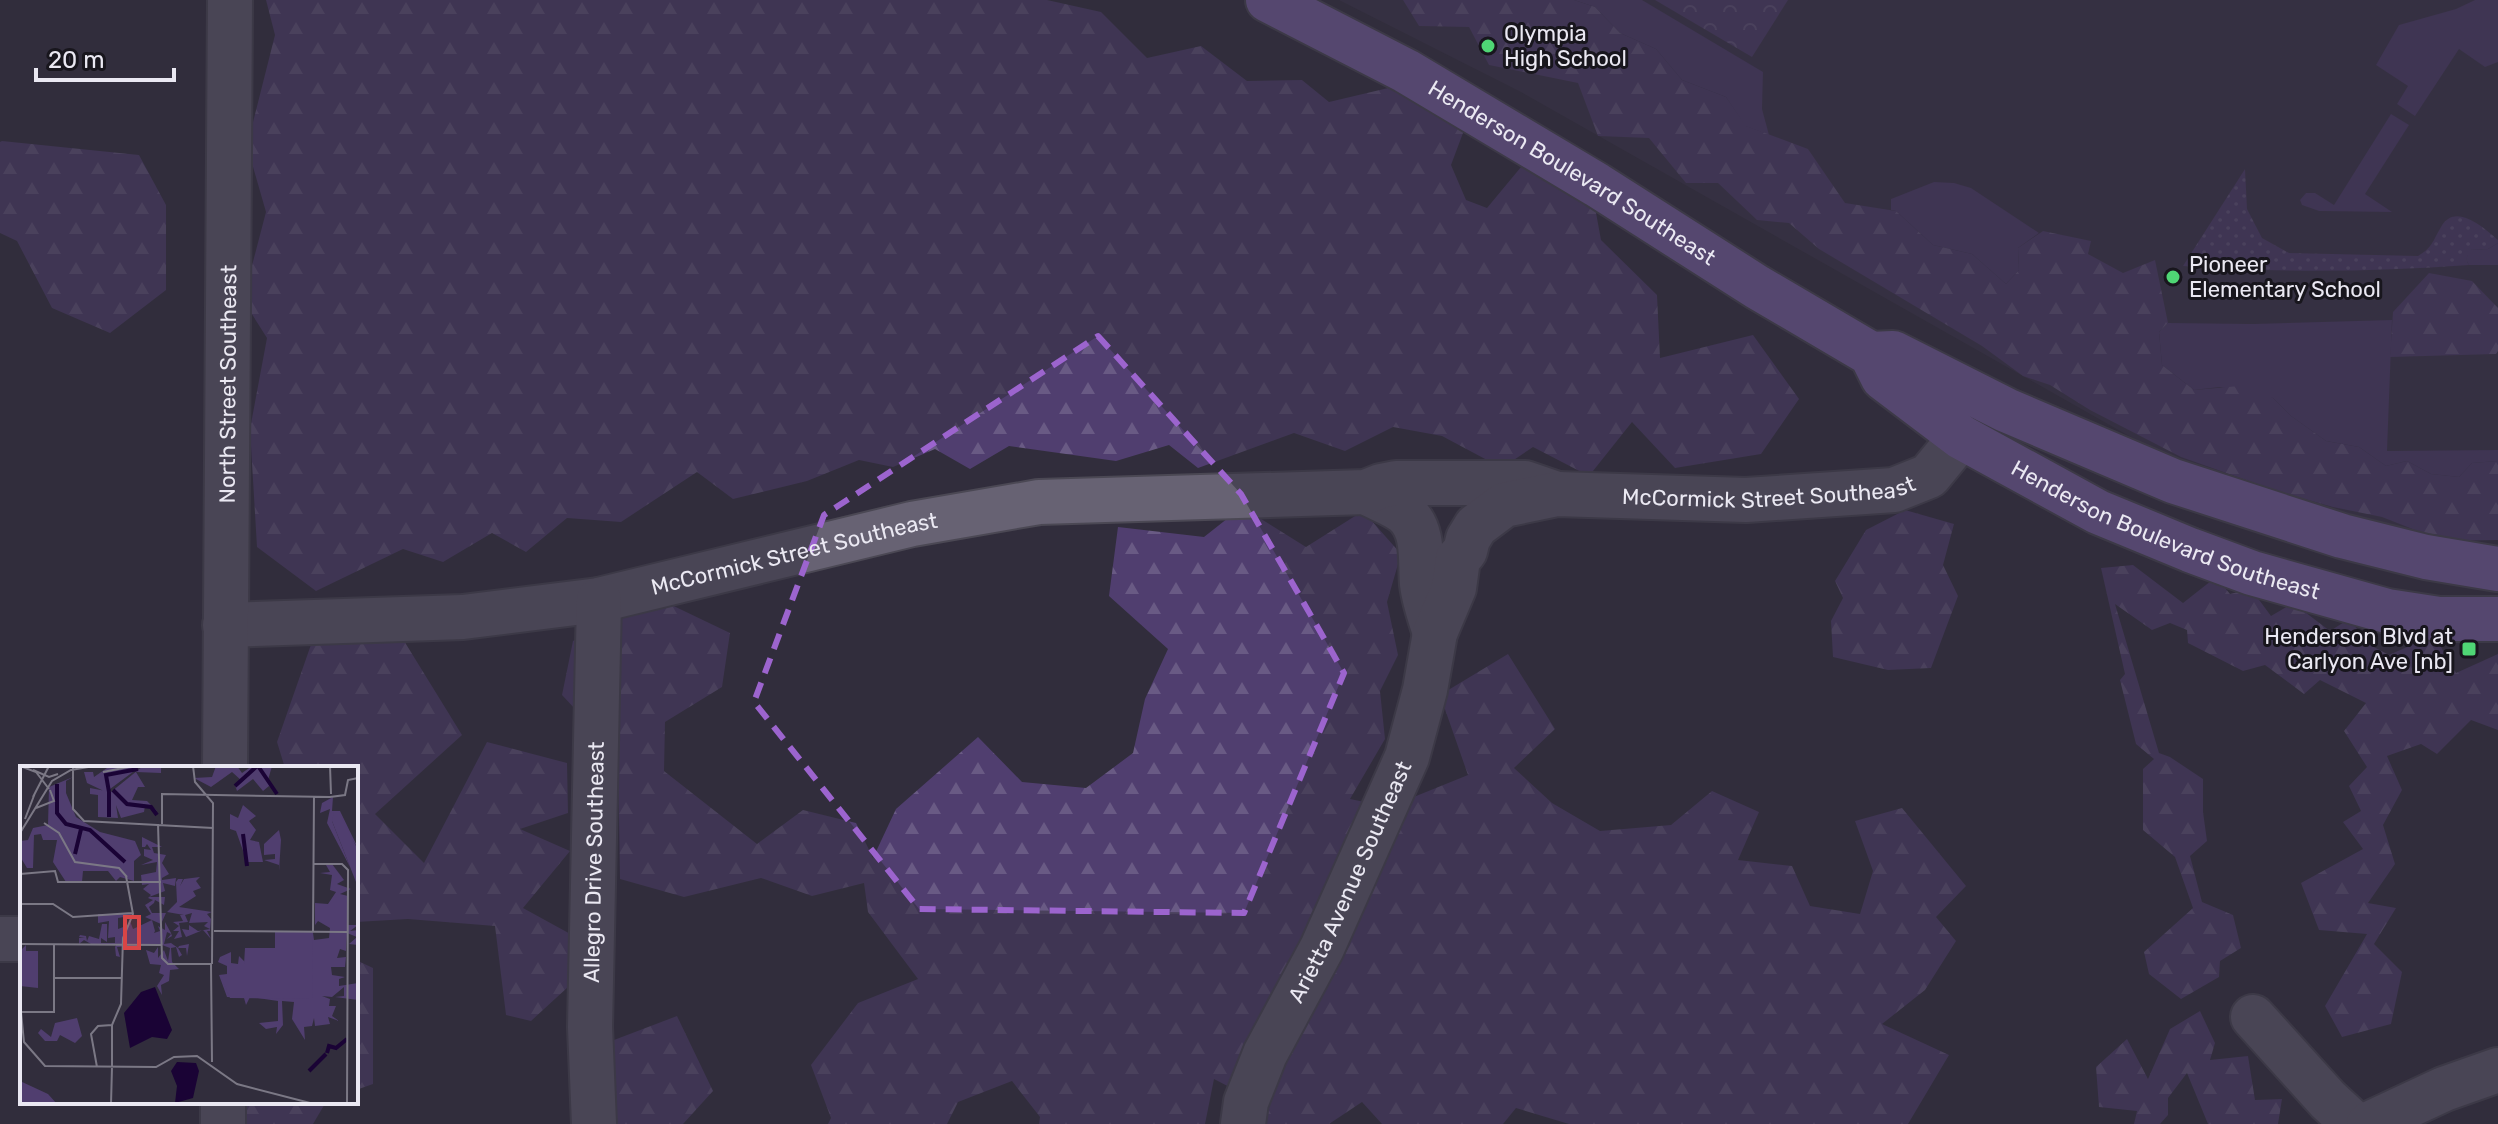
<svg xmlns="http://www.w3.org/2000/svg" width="2498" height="1124" viewBox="0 0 2498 1124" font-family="Rubik,sans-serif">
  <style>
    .built { fill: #3b3449 }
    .grass { fill: #503e6f }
    .forest { fill: url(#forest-firs) }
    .park { fill: url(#park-crowns) }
    .garden { fill: url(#garden-dots) }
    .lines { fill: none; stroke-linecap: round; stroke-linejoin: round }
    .minor-casing { stroke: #4b4854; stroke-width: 48 }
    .major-casing { stroke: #4b4854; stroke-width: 48 }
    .minor { stroke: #676273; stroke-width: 44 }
    .major { stroke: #8267ae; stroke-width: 44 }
    .marked { fill: none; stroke: #9c64ce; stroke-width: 6; stroke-dasharray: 16 10; stroke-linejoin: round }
    .poi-dot { fill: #4fd675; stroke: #18161d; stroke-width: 3 }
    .labels { text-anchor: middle; stroke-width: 6; stroke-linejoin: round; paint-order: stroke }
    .poi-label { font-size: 22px; fill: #eae8f2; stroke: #18161d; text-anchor: start }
    .street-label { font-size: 22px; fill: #eae8f2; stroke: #18161d }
    .inset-river { fill: none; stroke: #1a0335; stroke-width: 4 }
    .inset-road { fill: none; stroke: #7b7885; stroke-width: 2 }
    .view { fill: #d94546; fill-opacity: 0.15; stroke: #d94546; stroke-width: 4 }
    .inset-edge { fill: none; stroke: #eae8f2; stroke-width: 4 }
  </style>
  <defs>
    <pattern id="forest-firs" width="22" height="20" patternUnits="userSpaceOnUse" patternTransform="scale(2)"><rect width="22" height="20" fill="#503e6f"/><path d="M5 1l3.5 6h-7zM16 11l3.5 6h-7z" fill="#695a84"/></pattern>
    <pattern id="park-crowns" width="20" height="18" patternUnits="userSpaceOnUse" patternTransform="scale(2)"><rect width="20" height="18" fill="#503e6f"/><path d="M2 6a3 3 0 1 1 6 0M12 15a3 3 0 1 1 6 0" fill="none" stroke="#695a84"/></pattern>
    <pattern id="garden-dots" width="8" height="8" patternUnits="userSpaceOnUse" patternTransform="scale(2)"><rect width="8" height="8" fill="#503e6f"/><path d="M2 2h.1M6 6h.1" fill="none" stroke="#695a84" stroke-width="1.8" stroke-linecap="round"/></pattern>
  </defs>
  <rect width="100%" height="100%" fill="#312d3c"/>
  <path class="built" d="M1339,0H2498V536L2383,533L2175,462L1521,92Z"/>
  <path class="grass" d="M1574,0H1642L1763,72L1762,109L1769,135L1745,126L1726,97L1682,80L1656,49L1620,33L1595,7Z
    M2475,0H2498V62L2485,67L2459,49L2415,116L2397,104L2408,86L2376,65L2399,25L2456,9Z
    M2391,114L2409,125L2365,194L2392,212L2319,211L2302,205L2300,200L2306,193H2315L2334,205Z
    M1934,182L1954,183L1971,188L2039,233L2018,248L2019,270L2006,284L1972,254L1933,245L1896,211L1891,210V199Z
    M2498,243V265H2469L2466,260L2469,250L2488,249Z
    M2392,320L2387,451L2498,450V461L2472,463L2459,477L2431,474L2407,461L2386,466L2359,447L2326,441L2291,416L2273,398L2220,387L2194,390L2162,365L2159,332L2168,323L2253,324Z"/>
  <path class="forest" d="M266,0H1047L1101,12L1147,58L1201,46L1247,81L1302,80L1329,102L1422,80L1472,109L1451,165L1466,200L1487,208L1531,155L1588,169L1601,240L1657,295L1660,358L1753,335L1799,399L1761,454L1675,468L1632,422L1589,476L1533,447L1502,468L1442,436L1393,427L1345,451L1294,433L1198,468L1169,445L1116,461L1009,446L970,469L935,449L893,467L859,460L807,481L733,499L697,472L621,522L567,518L526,552L492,533L443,562L403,549L316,591L257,547L250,429L267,338L243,300L266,212L247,146L275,35Z
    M1403,0H1574L1595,7L1620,33L1656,49L1682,80L1726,97L1746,126L1808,149L1845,203L1896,211L1933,245L1972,254L2006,284L2019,270L2018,248L2043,231L2091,241L2088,254L2123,273L2155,260L2168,323L2159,332L2162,365L2194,390L2251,385L2273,398L2291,416L2326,441L2359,447L2386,466L2407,461L2431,474L2459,477L2472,463L2498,461V540L2443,541L2382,517L2333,507L2283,493L2181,457L2090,410L2050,385L2023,376L1982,346L1819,249L1789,223L1757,220L1718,183H1686L1649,138L1598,136L1578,83L1489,65L1469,27L1419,26Z
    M2,141L139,155L166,205V290L110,333L52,308L17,241L0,233V142Z
    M2429,273L2472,281L2498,308V351L2496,354L2390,357L2393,312Z
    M1242,507L1306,547L1363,511L1401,554L1387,602L1398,655L1380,691L1385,739L1350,799L1389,807L1468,775L1440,695L1508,654L1555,729L1514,768L1552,803L1600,831L1671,825L1712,791L1759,812L1738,860L1792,866L1810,906L1860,914L1873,871L1855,821L1902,808L1966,886L1936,917L1956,941L1925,990L1882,1024L1949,1055L1908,1124H1569L1516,1108L1503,1124H1382L1362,1102L1329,1124H1263L1268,1107L1214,1079L1205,1124H1039L1040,1117L1012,1081L958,1102L947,1124H828L831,1118L811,1065L858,1003L918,979L868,912L864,883L812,896L761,878L684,897L620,879L618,755L562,695L573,641L659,599L730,633L722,687L665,722L664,771L757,844L803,810L856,823L873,858L896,809L978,737L1022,782L1086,788L1133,753L1145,699L1168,649L1109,596L1118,527L1204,537Z
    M1905,510L1954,524L1943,565L1958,596L1931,668L1888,670L1833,657L1831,621L1843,598L1835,581L1866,530Z
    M2133,565L2183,603L2216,577L2230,594L2251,589L2271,616L2293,603L2330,631L2349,619L2370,645L2389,655L2434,635L2456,673L2498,654V730L2471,720L2437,754L2421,744L2387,756L2402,790L2383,825L2395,864L2368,903L2396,908L2374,944L2402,972L2391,1024L2342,1037L2325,1006L2367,934L2319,930L2301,883L2363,849L2343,822L2361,811L2349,786L2367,767L2344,731L2366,703L2320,680L2304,694L2265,665L2243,671L2188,643L2187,630L2170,623L2152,630L2115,604L2159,753L2170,757L2203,779V812L2207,841L2190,856L2202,902L2233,915L2241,948L2220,961L2219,977L2181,999L2149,974L2144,952L2193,908L2175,857L2143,830V769L2154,759L2136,744L2120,680L2125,674L2101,568Z
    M314,636H401L462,735L375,814L424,863L487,742L567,763L568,813L520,829L570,851L523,908L605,953L531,1021L506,1015L495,926L408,919L356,922V768H285L277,742Z
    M356,960L373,968V1084L356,1090Z
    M2200,1011L2215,1043L2210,1060L2248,1056L2255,1100L2282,1099L2278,1124H2208L2187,1073L2168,1098V1115L2160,1124H2134L2137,1111L2099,1107L2096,1067L2127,1039L2148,1079L2170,1029Z
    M677,1016L713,1091L683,1124H588L614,1040Z
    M245,1102H326L313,1124H237Z"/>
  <path class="park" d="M1655,0H1788L1752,57Z"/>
  <path class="garden" d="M2245,169L2247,209L2262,238L2289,253L2418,256C2433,247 2432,242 2441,227C2455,202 2483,227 2498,240V243L2488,249L2470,250L2466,260L2469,265C2374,272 2277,273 2183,266Z"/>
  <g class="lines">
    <defs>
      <g id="minor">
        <path d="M1366,492C1378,499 1394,504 1405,513C1425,531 1420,560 1422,584C1424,601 1430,617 1435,633"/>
        <path id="s1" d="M225,625L463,617L599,600L912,524L1039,502L1366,492L1381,486L1396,483H1525L1557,494"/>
        <path id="s2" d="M225,768L230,0"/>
        <path d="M0,939H22"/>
        <path d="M2253,1017L2328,1100L2354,1124"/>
        <path d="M223,1124V1102"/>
        <path id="s3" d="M594,1124L590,1027L599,600"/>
        <path id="s4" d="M1243,1124L1246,1102L1265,1054L1322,948L1407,757L1425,690L1435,633L1454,588L1458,559L1465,551L1468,539L1476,526L1504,505L1557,494L1746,500L1894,490L1929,476L1961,437"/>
        <path d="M2369,1124L2444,1089L2498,1070"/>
      </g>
      <g id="major">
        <path id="s5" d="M1268,0L1406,71L1597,185L1757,287L1871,354L1883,378L1961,437L2098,512L2190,550L2252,573L2387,611L2439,619H2498"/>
        <path d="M1871,354L1893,353L2006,410L2173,481L2342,536L2426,557L2498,569"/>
      </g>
    </defs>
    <use href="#minor" class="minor-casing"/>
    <use href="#major" class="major-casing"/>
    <use href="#minor" class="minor"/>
    <use href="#major" class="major"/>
  </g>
  <path d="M0 0H2498V1124H0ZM1098,336L1241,494L1344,673L1244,913L919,909L754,702L824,515Z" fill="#312d3c" fill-opacity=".55" fill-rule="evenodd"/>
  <path class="marked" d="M1098,336L1241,494L1344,673L1244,913L919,909L754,702L824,515Z"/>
  <g class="poi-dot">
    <circle cx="1488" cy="46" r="8"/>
    <circle cx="2173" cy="277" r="8"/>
    <rect x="2461" y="641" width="16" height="16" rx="4"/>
  </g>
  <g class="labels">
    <g class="poi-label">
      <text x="1504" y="41">Olympia<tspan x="1504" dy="25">High School</tspan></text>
      <text x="2189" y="272">Pioneer<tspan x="2189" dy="25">Elementary School</tspan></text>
      <text x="2453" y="644" text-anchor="end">Henderson Blvd at<tspan x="2453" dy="25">Carlyon Ave [nb]</tspan></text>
    </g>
    <g class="street-label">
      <text dy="8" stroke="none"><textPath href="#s5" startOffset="350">Henderson Boulevard Southeast</textPath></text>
      <text dy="8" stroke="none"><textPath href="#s2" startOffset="384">North Street Southeast</textPath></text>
      <text dy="8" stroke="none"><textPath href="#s4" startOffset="948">McCormick Street Southeast</textPath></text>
      <text dy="8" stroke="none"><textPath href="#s5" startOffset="1050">Henderson Boulevard Southeast</textPath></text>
      <text dy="8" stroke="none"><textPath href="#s1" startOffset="576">McCormick Street Southeast</textPath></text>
      <text dy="8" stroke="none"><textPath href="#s3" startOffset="262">Allegro Drive Southeast</textPath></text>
      <text dy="8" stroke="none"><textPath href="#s4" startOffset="266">Arietta Avenue Southeast</textPath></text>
    </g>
  </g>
  <g transform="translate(20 766)">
    <rect width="338" height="338" fill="#312d3c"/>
    <path d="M313,31L312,45H320L338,82L322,59L312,55L330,101L307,57L310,43L300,47L302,37ZM78,148H111L110,152L109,155L110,150L98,152V163L106,160L101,178H71L64,174L59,178V172H65L59,171L60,169L66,170L67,175L69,170L79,173L82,158H87V176L81,172V177H95V171L88,172L89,155L78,157ZM0,315L28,328L37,338H0Z" fill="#503e6f"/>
    <path d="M121,0L86,26L67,17L64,6H73L74,11L87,2ZM123,0H141V7L116,6L125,21H118L112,34L127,35L137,45L125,40L124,46L101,52L96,39L98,52L78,51V29L70,28V22L91,26ZM196,0H217L222,7L232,0H252L248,14L258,26L249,20L243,25L233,13L217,25L215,19L222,15L212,6L191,21L174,12L192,11ZM53,11L46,15V27L56,51L80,66L115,75L121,89L114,95V115L100,111L96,115L88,105H63L62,116H46L33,96L37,74H23L21,68L14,69L13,102H7L1,92L0,104V75L8,74L13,62L28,59L29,21ZM223,39L236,50L229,55L236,64L230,74L239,76L243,96H227L216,65L210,63V48L218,52ZM259,64L261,74L259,105V99L244,94L255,93V88L244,89V78ZM122,71L142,81H132L134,87L146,89L142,97L149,108L142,112V114L156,112L155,120L143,117L145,125L129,131H145L144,139L135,134L134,137L129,141L132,147H146L141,158L125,151L131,148L125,139L133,134L128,132L131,129L123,123L129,118L122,119L121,109L136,106L137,96L121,99L133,94L124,90V83L131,84L127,78L125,81H122ZM312,98L324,114L317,118L331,123L320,128L328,130V159H338L330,165L338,164V179L329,178L337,171L327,167L326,185L320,183L317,192L326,191L325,201H311L312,209L325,211L319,213V220L338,217V234L315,231L324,230V221L312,231L302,230L310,233L309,240H316L312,250L319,255L308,251L310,258L295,260L294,252L292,260L284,261L285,274L272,253L274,236L262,235L263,259L256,268L257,261L246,263L239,257L258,255V235L230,231L226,239L224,232L207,231L199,209L207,208V200L198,196L200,191L211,186V197L218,198L219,190L225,196L293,167L294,174L309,172L310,162L298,155L295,159V137L308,138L316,126L310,124L312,109L300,107L310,106L306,99ZM180,111L176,115L181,122L173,125L176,130L159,141L192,146L187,148L191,153L190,165H187L191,173L183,164L166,171L162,163L169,164V159L178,165L190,163L184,160L188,156L169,157L172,147L165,149L168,156L159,157L162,171L154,173L159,165H153L159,160L153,156L163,155L160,149H164L147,146L157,136L156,116L158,113H163L160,120L164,113ZM132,154L135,165L134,167L140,165L138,160L145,164V156L151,167L152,170L147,173L151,168L147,166L144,178L151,177L158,182L159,180L169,178L167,190L166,182H158L162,189L159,191L156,181L151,182L152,196L159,203L150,204L149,215L141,219L142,229L137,220L144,209L139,207L141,199L130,198L126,184L134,187L138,181V192L144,184L148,195L150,182L142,179L97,181L100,191L96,190L95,181L110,155L113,163ZM57,252L62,270L55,277L40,269L37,275H25L18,267L21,263L31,271L35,257Z" fill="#503e6f"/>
    <path d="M314,46H319L338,84L336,116L312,55Z" fill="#503e6f"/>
    <path d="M6,179V185H18V222L0,220V185Z" fill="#503e6f"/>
    <path d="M255,165H293L292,233L210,232L200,209H207V198H224L225,182H255Z" fill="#503e6f"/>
    <path d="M135,221L152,264L147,273L132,271L110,282L104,247L121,226ZM157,296L176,297L179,305L173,332L155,337L157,320L151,305Z" fill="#1a0335"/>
    <path class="inset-river" d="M238,0L257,28M37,18V47L46,58L70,64L105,96M215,20L236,1M93,24L107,38L131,41L137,49M89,26L86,9L118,3M89,26V51M223,68L227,100M55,88L61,63M307,287L309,280L316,282L327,273M289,305L306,288"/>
    <path class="inset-road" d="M0,0L16,6L29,23M173,0L175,16L193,37L192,198M310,0L311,28M53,1V43L64,55L193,62M13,4L29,11L38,8M83,6L113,0M13,31L29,0M16,42L34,35L30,24M5,53L15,27M24,57L39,67L55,96L99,102L107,111M138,58L142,192L148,198H191M142,58V28L310,31L325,29L328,14L338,12M0,67L32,15L51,4L74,0M294,98H322L328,104L327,338M0,108L35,105L38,116H106M107,116H141M0,138H33L53,151L112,147M194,165L327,166M293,165L294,30M0,178L141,179M191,198L192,296M34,212H101M0,236L4,276L25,300L136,301L154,291L177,290L217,318L294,338M0,246H34V178M77,301L71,268L78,260L92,259M92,301V259L101,238L103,172L113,148L106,110M91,338L92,301"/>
    <path class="view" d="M105,151H119V182H105Z"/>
    <rect width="338" height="338" class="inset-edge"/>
  </g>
  <path d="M36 68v12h138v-12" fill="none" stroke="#eae8f2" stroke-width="4"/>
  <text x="48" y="68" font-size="24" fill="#eae8f2" stroke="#18161d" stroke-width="6" paint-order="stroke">20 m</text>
</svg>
